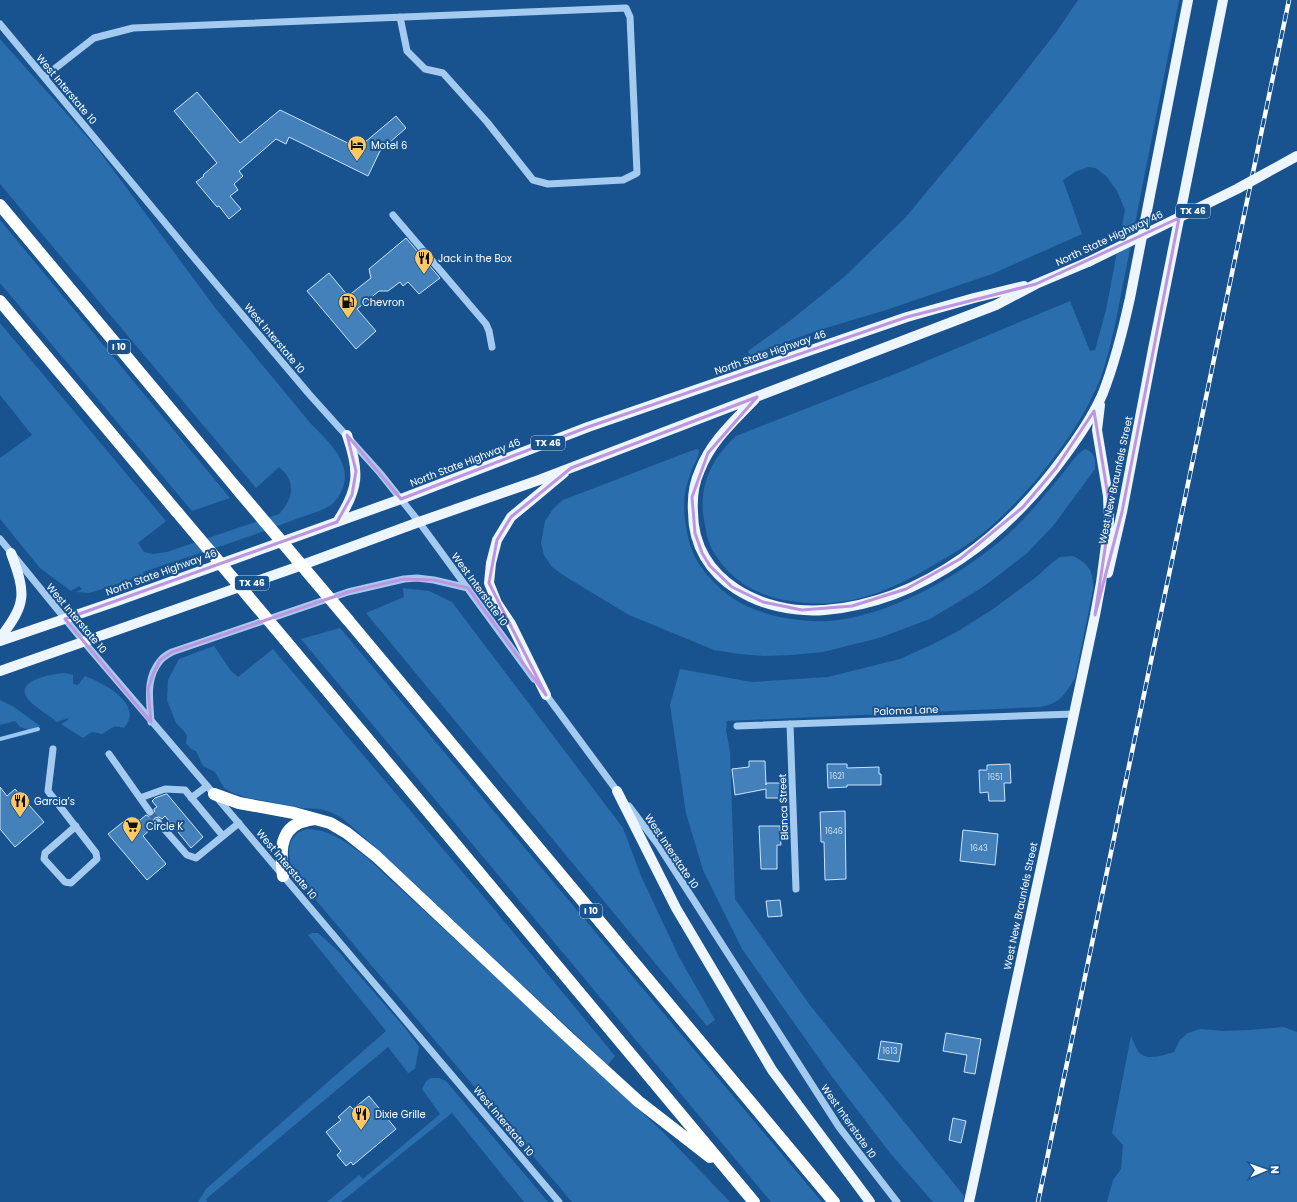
<svg xmlns="http://www.w3.org/2000/svg" width="1297" height="1202" viewBox="0 0 1297 1202" font-family="Poppins,sans-serif">
  <style>
    .green { fill: #2a6ead }
    .lines { fill: none; stroke-linecap: round; stroke-linejoin: round }
    .stream { stroke: #97c7f2; stroke-width: 4 }
    .building { fill: #4480b9; stroke: #cbe4fb }
    .minor-tunnel { stroke: #3b6da0; stroke-width: 7; stroke-dasharray: 7 3.5; stroke-linecap: butt }
    .minor { stroke: #a4cbef; stroke-width: 7 }
    .major { stroke: #edf5ff; stroke-width: 10 }
    .highway { stroke: #fff; stroke-width: 12 }
    .rail-casing { stroke: #fff; stroke-width: 4.5 }
    .rail { stroke: #18538f; stroke-width: 3; stroke-dasharray: 9; stroke-linecap: butt }
    .major-bridge { stroke: #edf5ff; stroke-width: 10 }
    .highway-bridge { stroke: #fff; stroke-width: 12 }
    .marked { fill: none; stroke: #bd96df; stroke-width: 3; stroke-linejoin: round }
    .labels { text-anchor: middle; stroke-width: 4; stroke-linejoin: round; paint-order: stroke }
    .number-label { font-size: 8px; fill: #d0dfee }
    .shield { fill: #18538f; stroke: #bacbdd; stroke-width: 1 }
    .shield-label { font-size: 9px; font-weight: bold; fill: #fff }
    .street-label { font-size: 10px; fill: #fff; stroke: #18538f }
    .poi-label { font-size: 10px; fill: #fff; stroke: #18538f; text-anchor: start }
  </style>
  <rect width="100%" height="100%" fill="#18538f"/>
  <path class="green" d="M1078,0H1179L1115,325C1109,349 1104,375 1092,397C1070,443 1023,500 983,533C969,544 953,554 937,563C907,581 874,598 839,602C821,605 802,603 784,600C752,594 724,575 710,545C707,539 706,531 705,525C697,489 710,460 736,436L905,370L1070,301L1090,351L1095,350L1106,310L1125,210L1117,191L1107,177L1096,168L1088,167L1075,172L1063,180L1082,234L992,274L886,310L816,331L750,355L748,351L791,320L843,278L905,218L1003,100L1057,31Z
    M0,39L97,148L216,309L312,425C326,438 350,462 344,483C343,490 338,499 332,504C326,510 304,516 296,519C246,539 194,555 143,572L144,575L96,591L89,593L76,592L82,589L79,586L71,591L40,568L0,519V458L32,435L0,395V323L166,521L138,543L144,552L153,554L167,552L279,514C287,506 295,492 289,480C288,475 283,471 279,467L256,488L0,184Z
    M0,220L230,498L192,511L0,283Z
    M696,449L699,450C699,458 693,465 691,472C689,479 686,486 685,493C683,508 685,526 689,541C694,563 713,584 731,597C747,608 765,614 784,618C799,620 814,622 829,621C886,617 956,578 999,542C1022,523 1041,500 1059,478C1068,468 1074,456 1085,449C1095,452 1096,460 1095,469L1053,526L1026,554L983,587L930,619L879,638L823,652L792,655L764,656L739,654L714,650L629,615L566,577L552,567L544,555L541,543L545,521L553,509L563,500Z
    M1073,556C1089,564 1094,571 1093,590L1075,678C1065,694 1060,704 1040,707L727,721L726,730L730,752L735,899L809,1004L964,1196L963,1202H933L890,1153L830,1074L742,949L703,870L686,813L670,705L680,669L752,682L828,677L900,659L933,644L960,630L993,609L1035,578L1053,562L1060,557Z
    M403,588L429,591L452,602L623,828L641,876L679,957L715,1020L707,1026L366,613L404,597Z
    M340,628L822,1202H771L301,639Z
    M214,646L231,671L238,677L273,649L494,909L615,1056L608,1065L375,847L342,818L330,812L320,809L303,808L248,798L233,793L224,788L215,772L203,766L196,751L191,749L186,743L187,737L185,732L176,723L167,700L168,680L179,659Z
    M65,673L73,675V684L78,685L85,676C103,683 145,704 124,728L115,726L102,734L92,732L83,738L61,724L68,720V718L57,722C49,715 33,706 27,698C15,679 54,674 65,673Z
    M0,700L14,707L40,726L29,730L20,727L15,721L0,725Z
    M307,829C332,830 347,843 366,857L662,1131L730,1202H572L293,873C289,861 285,842 298,833C300,831 304,830 307,829Z
    M312,933H318L337,950L406,1029L419,1047L415,1069L408,1073L388,1047L206,1199L207,1202H198L206,1189L386,1031L308,935Z
    M1284,1027L1297,1032V1202H1107L1113,1180L1121,1169L1123,1145L1112,1133L1131,1036C1133,1041 1135,1046 1138,1051C1145,1062 1164,1055 1174,1052L1180,1040L1188,1033L1200,1029L1223,1031L1249,1030Z
    M431,1078H439L446,1081L548,1202H524L452,1113L341,1202H327L359,1175L363,1179L440,1114L422,1089L426,1081Z"/>
  <g class="lines">
    <path class="stream" d="M0,739L38,729"/>
  </g>
  <path class="building" d="M197,92L240,143L280,110L358,148L396,116L406,128L380,151L368,176L289,137L286,144L276,139L239,171L243,176L234,184L238,190L230,196L241,209L229,219L219,206L217,207L196,182L204,176L203,175L217,163L174,111Z
    M406,238L440,278L419,294L408,282L403,286L400,282L388,291H379L357,309L376,331L356,349L307,291L329,273L348,296L371,278L369,269Z
    M749,761H765L766,785V783H782L783,798H766V789L735,795L732,769L749,767Z
    M827,764H847V768L879,767V774H881V785H847V787L828,788Z
    M1010,764L1011,783H1004L1005,801H989L988,792L980,793L979,770H987V765Z
    M0,787L7,796L15,789L44,822L15,847L0,829Z
    M166,794H167L203,837L191,848L165,816L162,819L159,817L155,818L153,821L154,826L143,836L166,864L147,880L108,834L128,818L134,825L146,815L150,817L153,816L155,814L154,809L157,807L152,801L155,798Z
    M845,811L846,879L825,880L824,842H821L820,812Z
    M759,826H780L781,845H777V869H761Z
    M963,830L998,834L995,865L960,861Z
    M780,900L782,916L768,917L766,901Z
    M946,1033L981,1039L975,1074L964,1072L967,1055L943,1051Z
    M881,1041L902,1044L899,1062L878,1059Z
    M369,1096L396,1129L353,1165L351,1162L346,1166L337,1155L341,1151L326,1132L341,1120L338,1117L350,1106L353,1109Z
    M953,1118L966,1121L961,1143L949,1140Z"/>
  <g class="lines">
    <path class="minor-tunnel" d="M150,812L158,822"/>
    <path class="minor" d="M0,24L190,253L309,394L380,473L419,522L534,679
      M44,77L94,38L133,28L626,8L630,17L637,173L623,180L548,184L533,180L487,122L443,73L425,69L407,51L400,17
      M393,215L486,324L489,331L492,347
      M0,539L84,642L214,794L559,1202
      M544,692L620,795
      M151,722C150,701 145,679 160,661C163,657 168,654 172,652L348,592L404,579L417,578L434,580L468,588
      M790,724L796,889
      M737,726L1074,714
      M53,749L48,791L96,853L97,859L71,883L65,882L44,859L45,853L76,826
      M109,754L150,812
      M140,798L165,789L185,790L223,836
      M191,798L207,786
      M629,806L659,846L839,1127L897,1202
      M158,822L187,855L196,858L239,823"/>
    <path class="major" d="M755,399C735,420 711,441 700,470C694,483 692,497 693,512C693,581 763,615 825,610C925,602 1010,532 1066,454C1080,435 1094,414 1103,393C1115,362 1123,330 1130,298L1188,0
      M337,522C359,489 360,472 347,435
      M1108,573L1122,512L1153,349L1223,0
      M0,638C27,603 26,594 11,553
      M0,641L117,601L401,499L588,427L907,317L974,298L1024,286
      M0,671L294,568L419,522L539,480L996,305L1036,284L1088,262
      M546,695L511,624L497,603L489,583L491,563L497,540L511,517L564,473
      M617,791L676,908L772,1070L870,1202
      M969,1202L1074,714L1095,615L1101,583L1109,522L1108,496L1097,430L1100,405"/>
    <path class="highway" d="M0,205L238,490
      M0,301L177,512
      M348,620L834,1202
      M285,640L754,1202
      M214,794L239,803L294,813L330,823L347,833L376,856L566,1035L638,1101L710,1157
      M283,876C281,857 278,832 299,823C304,821 310,820 315,819"/>
    <defs>
      <path id="rail" d="M1038,1202L1289,0"/>
    </defs>
    <use href="#rail" class="rail-casing"/>
    <use href="#rail" class="rail"/>
    <path class="major-bridge" d="M1088,262L1237,189L1297,156"/>
    <path class="highway-bridge" d="M238,490L348,620
      M177,512L285,640"/>
  </g>
  <path class="marked" d="M1179,218L1122,512L1095,615L1109,522L1108,496L1094,411L1056,468L1023,507L960,559L906,589L852,606L802,610L763,602L732,587L710,566L702,553L695,533L692,497L708,453L757,397L571,468L511,517L497,540L489,583L546,695L468,588L434,580L404,579L348,592L172,652L160,660L153,674L148,689L151,722L65,619L337,522L352,495L356,471L347,435L401,499L588,427L907,317L1036,284Z"/>
  <defs>
    <symbol id="hotel-pin" viewBox="-11 -11 22 30"><path d="M0 17L-7.5 6A9.5 9.5 0 1 1 7.5 6Z" fill="#ffc863" stroke="#18538f"/><path d="M-6-4.5h1.5V1H6V5H4.5V3h-9V5H-6ZM-4 0a1.8 1.8 0 1 1 3.6 0ZM.5 0V-2.5h3Q6-2.5 6 0Z" fill="#111"/></symbol>
    <symbol id="restaurant-pin" viewBox="-11 -11 22 30"><path d="M0 17L-7.5 6A9.5 9.5 0 1 1 7.5 6Z" fill="#ffc863" stroke="#18538f"/><path d="M-5-6h1v4h1v-4h1v4h1v-4h1v5L-1.5 .5V6h-2V.5L-5-1ZM5-6V6H3V1.5H1.5Q1.5-4 5-6Z" fill="#111"/></symbol>
    <symbol id="fuel-pin" viewBox="-11 -11 22 30"><path d="M0 17L-7.5 6A9.5 9.5 0 1 1 7.5 6Z" fill="#ffc863" stroke="#18538f"/><path d="M-5.5-6h7V0h2V4h1.3V-2.5L3-4.5l.8-.8L6-3V5H2.5V1h-1V6h-7ZM-4.2-4.7v3.2H.2V-4.7Z" fill="#111"/></symbol>
    <symbol id="supermarket-pin" viewBox="-11 -11 22 30"><path d="M0 17L-7.5 6A9.5 9.5 0 1 1 7.5 6Z" fill="#ffc863" stroke="#18538f"/><path d="M-6-5.5h2.5l.6 2H6L4.5 2H-2.5L-4.4-4H-6ZM-1.5 3.2a1.3 1.3 0 1 0 .1 0ZM3 3.2a1.3 1.3 0 1 0 .1 0Z" fill="#111"/></symbol>
  </defs>
  <g fill-rule="evenodd">
    <use href="#hotel-pin" x="346" y="134" width="22" height="30"/>
    <use href="#restaurant-pin" x="413" y="247" width="22" height="30"/>
    <use href="#fuel-pin" x="337" y="291" width="22" height="30"/>
    <use href="#restaurant-pin" x="9" y="790" width="22" height="30"/>
    <use href="#supermarket-pin" x="121" y="815" width="22" height="30"/>
    <use href="#restaurant-pin" x="350" y="1103" width="22" height="30"/>
  </g>
  <g class="labels">
    <g class="number-label">
      <text x="837" y="779">1621</text>
      <text x="995" y="780">1651</text>
      <text x="834" y="834">1646</text>
      <text x="979" y="851">1643</text>
      <text x="890" y="1054">1613</text>
    </g>
    <g class="shield">
      <rect x="1176" y="204" width="34" height="14" rx="3"/>
      <rect x="108" y="340" width="22" height="14" rx="3"/>
      <rect x="531" y="436" width="34" height="14" rx="3"/>
      <rect x="235" y="576" width="34" height="14" rx="3"/>
      <rect x="580" y="904" width="22" height="14" rx="3"/>
    </g>
    <g class="shield-label">
      <text x="1193" y="214">TX 46</text>
      <text x="119" y="350">I 10</text>
      <text x="548" y="446">TX 46</text>
      <text x="252" y="586">TX 46</text>
      <text x="591" y="914">I 10</text>
    </g>
    <g class="street-label">
      <text transform="translate(67 89) rotate(50)" y="4">West Interstate 10</text>
      <text transform="translate(1109 238) rotate(-25)" y="4">North State Highway 46</text>
      <text transform="translate(275 338) rotate(50)" y="4">West Interstate 10</text>
      <text transform="translate(770 352) rotate(-19)" y="4">North State Highway 46</text>
      <text transform="translate(465 462) rotate(-21)" y="4">North State Highway 46</text>
      <text transform="translate(1115 480) rotate(-78)" y="4">West New Braunfels Street</text>
      <text transform="translate(161 572) rotate(-20)" y="4">North State Highway 46</text>
      <text transform="translate(480 589) rotate(54)" y="4">West Interstate 10</text>
      <text transform="translate(77 618) rotate(50)" y="4">West Interstate 10</text>
      <text transform="translate(906 710) rotate(-2)" y="4">Paloma Lane</text>
      <text transform="translate(783 807) rotate(-92)" y="4">Blanca Street</text>
      <text transform="translate(672 851) rotate(56)" y="4">West Interstate 10</text>
      <text transform="translate(287 864) rotate(50)" y="4">West Interstate 10</text>
      <text transform="translate(1020 906) rotate(-78)" y="4">West New Braunfels Street</text>
      <text transform="translate(504 1121) rotate(50)" y="4">West Interstate 10</text>
      <text transform="translate(849 1121) rotate(55)" y="4">West Interstate 10</text>
    </g>
    <g class="poi-label">
      <text x="371" y="149">Motel 6</text>
      <text x="438" y="262">Jack in the Box</text>
      <text x="362" y="306">Chevron</text>
      <text x="34" y="805">Garcia’s</text>
      <text x="146" y="830">Circle K</text>
      <text x="375" y="1118">Dixie Grille</text>
    </g>
  </g>
  <g transform="translate(1265 1170) rotate(88)" stroke="#18538f" stroke-width="3" paint-order="stroke">
  <path d="M0-3L7 15L0 10L-7 15Z" fill="#ffffff"/>
  <text y="-6" font-size="11" font-weight="bold" text-anchor="middle" fill="#ffffff">N</text>
  </g>
</svg>
